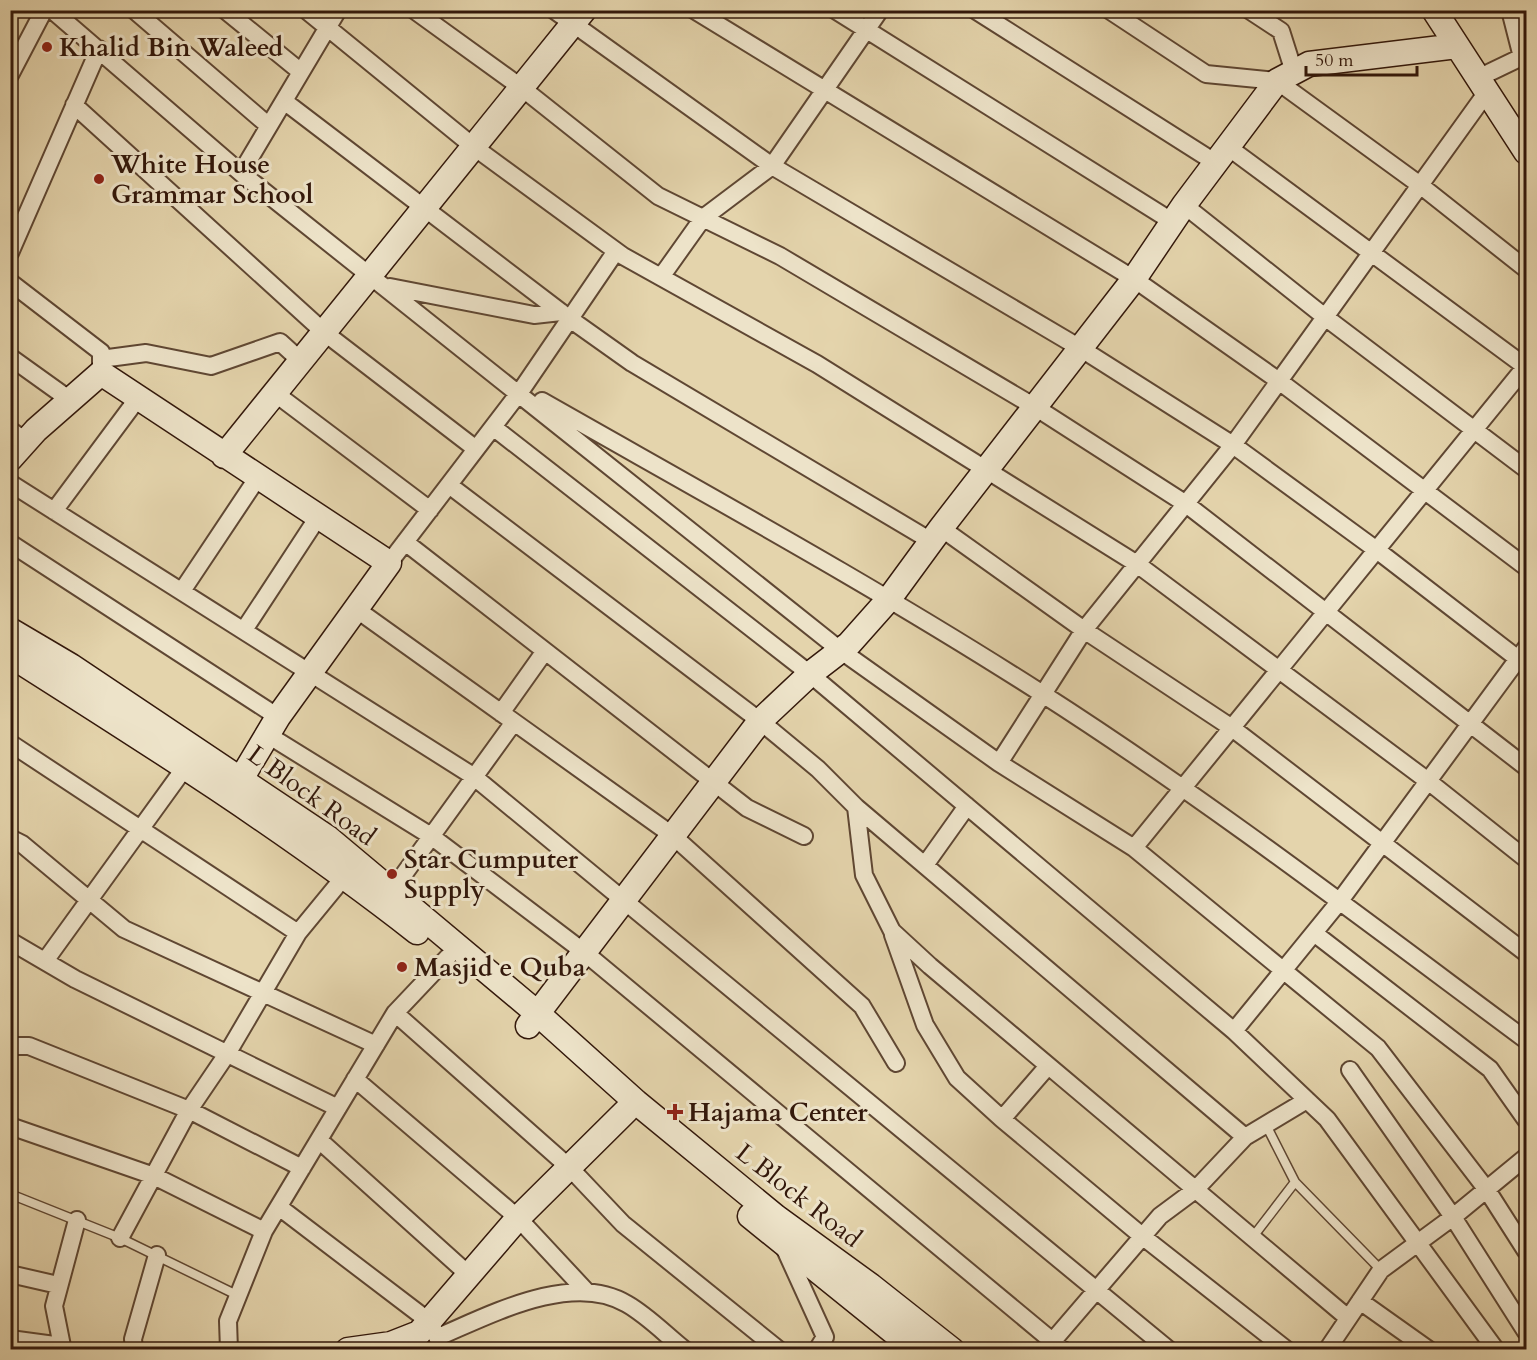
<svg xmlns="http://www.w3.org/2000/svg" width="1537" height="1360" viewBox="0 0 1537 1360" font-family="Cardo,serif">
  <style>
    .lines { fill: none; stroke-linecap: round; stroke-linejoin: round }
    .lane-casing { stroke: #5f4733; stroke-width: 11 }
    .street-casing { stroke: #5f4733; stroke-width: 20 }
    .secondary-casing { stroke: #33180b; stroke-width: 27 }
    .lane { stroke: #ede3c9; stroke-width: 8 }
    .street { stroke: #ede3c9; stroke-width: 16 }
    .secondary { stroke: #ede3c9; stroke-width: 24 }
    .poi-dot { fill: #8f2418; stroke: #ede3c9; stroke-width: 2 }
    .labels { text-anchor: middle; stroke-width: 6; stroke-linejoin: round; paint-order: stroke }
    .poi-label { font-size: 26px; font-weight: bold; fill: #33180b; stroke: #ede3c9; text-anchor: start }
    .street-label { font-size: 26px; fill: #33180b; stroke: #ede3c9 }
  </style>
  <rect width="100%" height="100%" fill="#e4d4ac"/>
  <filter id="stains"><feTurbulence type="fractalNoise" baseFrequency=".00333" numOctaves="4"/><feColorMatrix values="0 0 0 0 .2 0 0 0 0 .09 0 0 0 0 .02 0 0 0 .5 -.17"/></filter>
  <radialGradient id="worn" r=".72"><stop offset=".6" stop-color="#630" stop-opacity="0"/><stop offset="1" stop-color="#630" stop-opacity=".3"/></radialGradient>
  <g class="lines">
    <defs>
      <path id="lane" d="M1266,1125L1295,1182L1381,1270
        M10,1194L120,1238L239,1296
        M1252,1238L1295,1182"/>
      <path id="street" d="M52,10L241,173L840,650L999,763L1134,848L1378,1048L1487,1190L1526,1251
        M134,10L269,126
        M225,10L301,72
        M306,10L474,147L623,256L817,364L1137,564L1428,781L1526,859
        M414,10L522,88L658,196L780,256L1035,407L1186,504L1526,767
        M554,10L772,166L1080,348L1233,445L1378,551L1526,665
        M694,10L1134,279L1279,381L1526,567
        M835,10L1173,222
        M975,10L1216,163
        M1109,10L1206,74L1277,81L1420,185L1526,269
        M1249,10L1281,31L1294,72
        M1510,10L1522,57
        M10,75L44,10
        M1478,78L1526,55
        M284,101L570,319L632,363L931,541
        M74,105L325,333L476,449
        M1228,147L1526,367
        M241,173L338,10
        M1184,205L1325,317L1526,469
        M10,253L99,49
        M661,277L703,218L772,166L880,10
        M10,282L101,352V369
        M390,287L534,315L561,312
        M10,357L70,400
        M101,359L146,353L211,366L280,342L302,362
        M276,394L430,510
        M542,401C709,496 879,589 1041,693C1208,800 1367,922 1526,1040
        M493,427L810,674L1234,1031L1327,1119L1496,1350
        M10,430L26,441
        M10,483L473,776L1169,1350
        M449,485L760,721L818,769L856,807L864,875L892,931L930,966L1348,1318
        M54,511L138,398
        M941,528L1084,630L1232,728L1526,953
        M405,542L747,808L804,836
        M10,543L278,717
        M389,563L522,389L616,251
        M182,591L258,477
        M356,609L672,835L862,1006L896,1063
        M244,630L318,517
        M501,713L545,651
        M268,735L431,836L584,952L1063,1350
        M10,743L298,933
        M999,763L1084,630L1233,445L1487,92
        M856,807L1245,1137
        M10,838L22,844L124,929L376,1045
        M1134,848L1526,366
        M925,865L967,806
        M386,899L514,722
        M1314,933L1490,1069L1526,1120
        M893,935L925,1025L957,1078L1002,1119L1048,1066
        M10,941L75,979L338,1108
        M45,961L186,766
        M395,1013L570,1168L623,1224L779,1350
        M1234,1031L1339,902L1526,648
        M10,1046H29L189,1110L302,1168
        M1350,1070L1453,1217L1526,1332
        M355,1079L518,1218L586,1291
        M1002,1119L1142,1236L1287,1350
        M10,1126L154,1176L264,1231
        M319,1140L469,1275
        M279,1207L430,1322L443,1350
        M120,1238L189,1110L227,1054L298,933L344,877
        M784,1247L825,1337L817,1350
        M10,1274L58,1285
        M1360,1301L1429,1350
        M438,1337C490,1315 572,1271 627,1304C648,1316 666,1335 685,1350
        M10,1339L62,1346L54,1306L77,1220
        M134,1350L133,1339L157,1255
        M229,1350L228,1321L264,1231L395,1013L448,957
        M1045,1350L1160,1216L1195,1190L1245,1137L1307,1100
        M1327,1350L1381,1270L1453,1217L1526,1157"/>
      <path id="secondary" d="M1434,10L1526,152
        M224,456L584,10
        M10,459L36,430L101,373L389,563L278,717L241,779
        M10,630L71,666L328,838L537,1013L636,1102L776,1217L871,1286L952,1350
        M10,655C149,743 288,831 417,932
        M528,1026L760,721L810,674L849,644L889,599L941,528L1134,279L1184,205L1277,81L1309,64L1457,46
        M750,1216L916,1350
        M348,1350L391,1344L419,1333L518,1218L626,1111"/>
    </defs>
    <use href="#lane" class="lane-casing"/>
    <use href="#street" class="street-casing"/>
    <use href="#secondary" class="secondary-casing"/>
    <use href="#lane" class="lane"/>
    <use href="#street" class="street"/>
    <use href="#secondary" class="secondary"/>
  </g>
  <g class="poi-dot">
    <circle cx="47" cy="47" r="6"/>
    <circle cx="99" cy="179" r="6"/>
    <circle cx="392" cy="874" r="6"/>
    <circle cx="402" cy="967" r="6"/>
    <path d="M672 1103h6v6h6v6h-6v6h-6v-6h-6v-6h6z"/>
  </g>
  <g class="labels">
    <g class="poi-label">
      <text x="59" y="56">Khalid Bin Waleed</text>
      <text x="111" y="173">White House<tspan x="111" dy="30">Grammar School</tspan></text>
      <text x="404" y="868">Star Cumputer<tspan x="404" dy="30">Supply</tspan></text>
      <text x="414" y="976">Masjid e Quba</text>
      <text x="688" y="1121">Hajama Center</text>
    </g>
    <g class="street-label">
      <text transform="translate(312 795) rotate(36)" y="9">L Block Road</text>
      <text transform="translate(799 1195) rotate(38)" y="9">L Block Road</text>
    </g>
  </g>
  <rect width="1537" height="1360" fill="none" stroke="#e4d4ac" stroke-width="36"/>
  <rect x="12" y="12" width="1513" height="1336" fill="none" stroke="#33180b" stroke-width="3"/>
  <rect x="18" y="18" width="1501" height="1324" fill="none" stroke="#33180b" stroke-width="1.5"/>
  <path d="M1306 66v9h111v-9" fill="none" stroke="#33180b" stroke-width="3"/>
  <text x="1315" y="66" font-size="18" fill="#33180b" stroke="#ede3c9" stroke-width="4.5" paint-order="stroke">50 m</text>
  <rect width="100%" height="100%" filter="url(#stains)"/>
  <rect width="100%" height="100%" fill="url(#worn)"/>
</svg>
